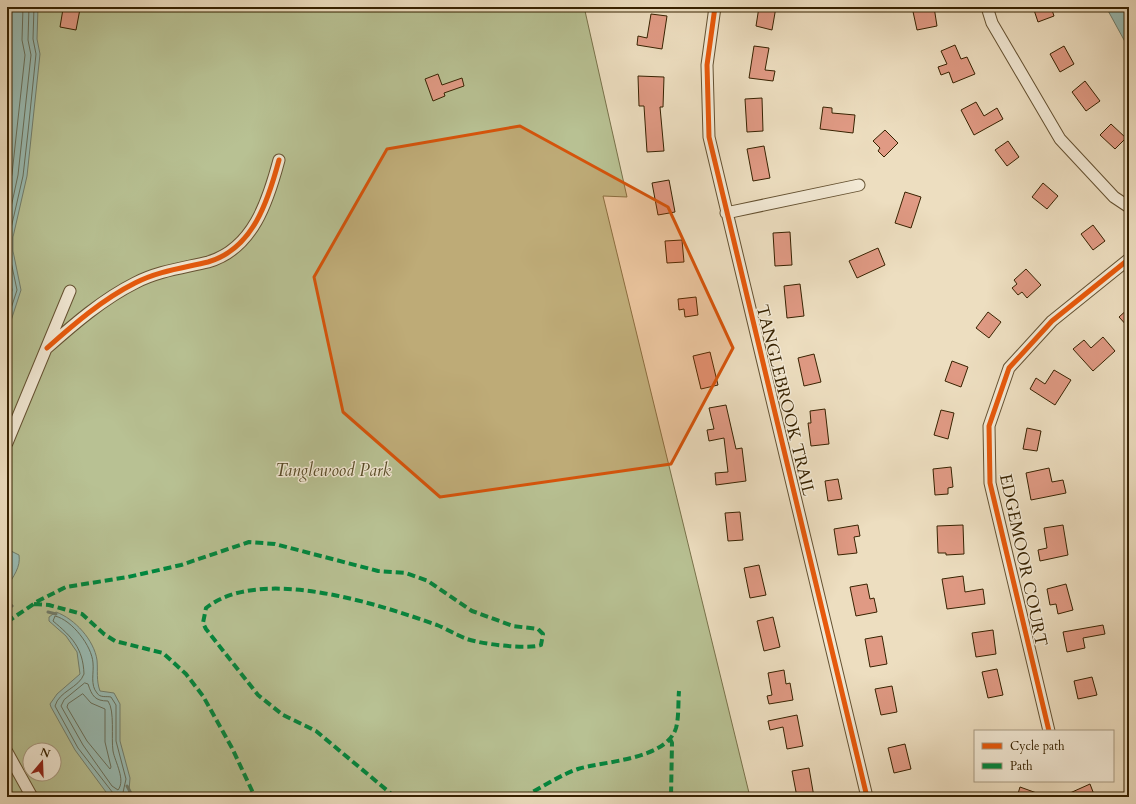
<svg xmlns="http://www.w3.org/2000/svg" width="1136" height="804" viewBox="0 0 1136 804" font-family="Cardo,serif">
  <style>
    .green { fill: #b8c193; stroke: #78724a; fill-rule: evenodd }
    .water { fill: #99bcb4; stroke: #727e6c }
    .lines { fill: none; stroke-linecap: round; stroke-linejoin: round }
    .shore { stroke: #686f5a; stroke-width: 1 }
    .stream { stroke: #727e6c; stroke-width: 3 }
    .building { fill: #e09a84; stroke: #372201 }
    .minor-casing { stroke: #645131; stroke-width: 13 }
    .minor { stroke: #f3ead6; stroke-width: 11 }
    .quiet { stroke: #00873e; stroke-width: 4; stroke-dasharray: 8 4; stroke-linecap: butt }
    .cycleway-casing { stroke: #f3ead6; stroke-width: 8 }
    .cycleway { stroke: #e8590c; stroke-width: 5 }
    .marked { fill: #d6540b; fill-opacity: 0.2; stroke: #d6540b; stroke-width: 3; stroke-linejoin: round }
    .labels { text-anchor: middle; stroke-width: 3; stroke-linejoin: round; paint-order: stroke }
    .street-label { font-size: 17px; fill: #372201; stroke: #f3ead6 }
    .park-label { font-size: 17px; font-style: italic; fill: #574a26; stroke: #f3ead6 }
  </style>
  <rect width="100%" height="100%" fill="#eddec0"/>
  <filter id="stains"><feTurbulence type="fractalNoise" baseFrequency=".005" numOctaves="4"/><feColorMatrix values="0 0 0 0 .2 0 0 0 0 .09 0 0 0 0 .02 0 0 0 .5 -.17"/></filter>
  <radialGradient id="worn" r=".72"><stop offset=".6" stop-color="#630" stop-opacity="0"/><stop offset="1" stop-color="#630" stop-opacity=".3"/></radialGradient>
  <path class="green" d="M7,7H586L585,11L627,197L603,196L750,797H7ZM30,750H54V774H30Z"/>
  <path class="water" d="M7,7H38L37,39L40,54L27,176L13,237V251L21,290L7,333Z
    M1106,7H1129V49Z
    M11,551L19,555C21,567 13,577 7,587V553Z
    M56,612C75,619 94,640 97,660C98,671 96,680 100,691L114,693L120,704V741L130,778L129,791L123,797H111L106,792L75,750L51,707L50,704L57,694L80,674L77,652L66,636L49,621V617Z"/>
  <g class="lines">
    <path class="shore" d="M7,199L12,174L25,55L22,40L23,7
      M7,226L18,175L31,55L28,40L29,7
      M7,265L12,290L7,308
      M7,321L17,290L9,252V237L23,176L28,132L36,54L33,39L34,7
      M85,683L88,684C92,696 95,701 108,701C115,711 111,737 113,751C115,762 126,780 118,790L112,786L83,745L61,706L64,700Z
      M83,694L91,703L105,709V742L111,767L110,769L87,741L67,707L68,704Z
      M114,797L113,793L78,748L55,706C59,691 79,688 84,674C83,648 72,637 53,621L55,616C72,620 92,646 93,663C94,673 90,685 97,693C100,698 106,696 111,697L116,705V741L126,779L122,797"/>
    <path class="stream" d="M7,602L12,606
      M48,612L56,614
      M127,786L133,797"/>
  </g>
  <path class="building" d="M72,7L80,9L76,30L60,27L63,9L71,11Z
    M759,7H776L772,30L756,26Z
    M912,7H934L937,26L917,30Z
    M1033,7H1051L1054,16L1038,22Z
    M651,14L667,16L662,49L637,45L638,36L647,38Z
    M955,45L961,59L967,57L975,74L953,83L949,72L941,75L938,67L947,64L941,51Z
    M754,46L769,48L765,70L775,71L773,81L749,78Z
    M1064,46L1074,64L1060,72L1050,54Z
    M438,74L442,85L462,78L464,86L444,93L445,96L433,101L425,79Z
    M638,76L664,77L663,107H660L664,151L647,152L644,106H639Z
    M1085,81L1100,101L1086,111L1072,92Z
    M762,98L763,131L747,132L745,99Z
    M976,102L984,116L997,108L1003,119L974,135L961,110Z
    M823,107L832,108V113L855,115L853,133L820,129Z
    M1111,124L1126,138L1115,149L1100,135Z
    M885,130L898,143L884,157L878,151L880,148L873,141Z
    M1008,141L1019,157L1007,166L995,150Z
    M764,146L770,178L753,181L747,149Z
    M669,180L675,212L658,215L652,183Z
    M1043,183L1058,196L1047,209L1032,197Z
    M905,192L921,197L911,228L895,223Z
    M1093,225L1105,241L1093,250L1081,234Z
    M790,232L792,265L775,266L773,233Z
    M682,240L684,262L667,263L665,241Z
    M878,248L885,265L857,278L849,261Z
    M1026,269L1041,285L1027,298L1022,292L1018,295L1012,288L1017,284L1014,280Z
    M800,284L804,316L787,318L784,286Z
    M696,297L698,315L685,317L684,309L679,310L678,299Z
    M1129,308V328L1119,317Z
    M988,312L1001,322L989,338L976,328Z
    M1103,337L1115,351L1093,371L1073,349L1084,340L1091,348Z
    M710,352L718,385L701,389L693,356Z
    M814,354L821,382L804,386L798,358Z
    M952,361L968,367L961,387L945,381Z
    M1054,370L1071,380L1055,405L1030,389L1036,378L1045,384Z
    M726,405L736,449L742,448L746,481L716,485L715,473L728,472L724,438L709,441L707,430L714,429L709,408Z
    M825,409L829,444L811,446L808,423H811L810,411Z
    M941,410L954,413L948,439L934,435Z
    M1027,428L1041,431L1037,451L1023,449Z
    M951,467L953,487L948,488V494L935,495L933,469Z
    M1049,468L1052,482L1063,480L1066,493L1031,500L1026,473Z
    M838,479L842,499L828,501L825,481Z
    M740,512L743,540L728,541L725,513Z
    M858,525L860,536L854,537L857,553L838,555L834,529Z
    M963,525L964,554L946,555V553H938L937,526Z
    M1063,525L1068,555L1040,561L1038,550L1047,548L1044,528Z
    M759,565L766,595L750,598L744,568Z
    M963,576L965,592L983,589L985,604L947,609L942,579Z
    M867,584L870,599L874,598L877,612L856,616L850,587Z
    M1066,584L1073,610L1058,614L1056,604L1050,605L1047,589Z
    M773,617L780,647L764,651L757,621Z
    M1103,625L1105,634L1083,638L1085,648L1067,652L1063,632Z
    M993,630L996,654L976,657L972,633Z
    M882,636L887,664L870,667L865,639Z
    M997,669L1003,695L988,698L982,672Z
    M784,670L786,684L790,683L793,700L769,704L767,696L772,695L768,673Z
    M1092,677L1097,695L1078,699L1074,681Z
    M892,686L897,712L881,715L875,689Z
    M797,715L803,746L787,749L783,727L770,730L768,721Z
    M905,744L911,769L894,773L888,748Z
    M809,768L814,797H797L792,771Z
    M1090,784L1095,797H1061Z
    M1020,787L1045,796V797H1017Z"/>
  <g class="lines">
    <defs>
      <path id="minor" d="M715,7L707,65L709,137L867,797
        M987,7L992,23L1060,139L1114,197L1129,207
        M726,213L859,185
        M47,348C74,324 103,299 135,283C158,271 183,268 208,262C253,249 268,201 279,160
        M7,443L70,291
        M1049,731L990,483L989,426L1009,368L1052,321L1129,259
        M7,752L32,797"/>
    </defs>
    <use href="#minor" class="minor-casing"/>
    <use href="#minor" class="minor"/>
    <path class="quiet" d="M34,604L49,605L82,614L104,634L115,641L163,653L186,674L203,696L232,748L255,797
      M7,622L38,601L66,587L128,577L181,565L249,542L275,544L378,571L406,573L428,581L472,611L513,626L538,629L543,634L541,645C529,650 481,644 467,639C456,635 447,629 437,625C378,604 260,565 206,608L203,623L206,629L258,695L283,715L316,731L395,797
      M670,739L672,743L671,797
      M523,797C539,789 562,774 578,769C604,761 666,760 676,728C679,717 678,703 679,691"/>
    <defs>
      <path id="cycleway" d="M715,7L707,65L709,137L867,797
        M47,348C74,324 103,299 135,283C158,271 183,268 208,262C253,249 268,201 279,160
        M1049,731L990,483L989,426L1009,368L1052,321L1129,259"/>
    </defs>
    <use href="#cycleway" class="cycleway-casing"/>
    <use href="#cycleway" class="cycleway"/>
  </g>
  <path class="marked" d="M520,126L668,207L733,348L671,464L440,497L343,412L314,277L387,149Z"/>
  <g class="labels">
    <g class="street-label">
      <text transform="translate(786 400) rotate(76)" y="6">TANGLEBROOK TRAIL</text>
      <text transform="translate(1024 560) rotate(78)" y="6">EDGEMOOR COURT</text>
    </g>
    <g class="park-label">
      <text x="333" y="476">Tanglewood Park</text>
    </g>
  </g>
  <rect width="1136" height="804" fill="none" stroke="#eddec0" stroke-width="24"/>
  <rect x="8" y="8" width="1120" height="788" fill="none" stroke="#372201" stroke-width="2"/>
  <rect x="12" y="12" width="1112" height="780" fill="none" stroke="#372201"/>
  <rect x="974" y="730" width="140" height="52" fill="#f3ead6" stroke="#a89a81"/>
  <rect x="982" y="743" width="20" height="6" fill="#e8590c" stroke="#a89a81"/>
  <text x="1010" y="750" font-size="12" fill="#372201">Cycle path</text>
  <rect x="982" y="763" width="20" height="6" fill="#00873e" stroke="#a89a81"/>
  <text x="1010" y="770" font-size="12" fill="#372201">Path</text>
  <g transform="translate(42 762) rotate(19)"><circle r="19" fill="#f3ead6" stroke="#a89a81"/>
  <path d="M0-3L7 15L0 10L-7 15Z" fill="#8f2418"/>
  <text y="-6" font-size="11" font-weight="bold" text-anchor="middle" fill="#372201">N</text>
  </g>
  <rect width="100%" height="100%" filter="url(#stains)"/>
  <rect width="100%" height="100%" fill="url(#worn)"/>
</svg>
